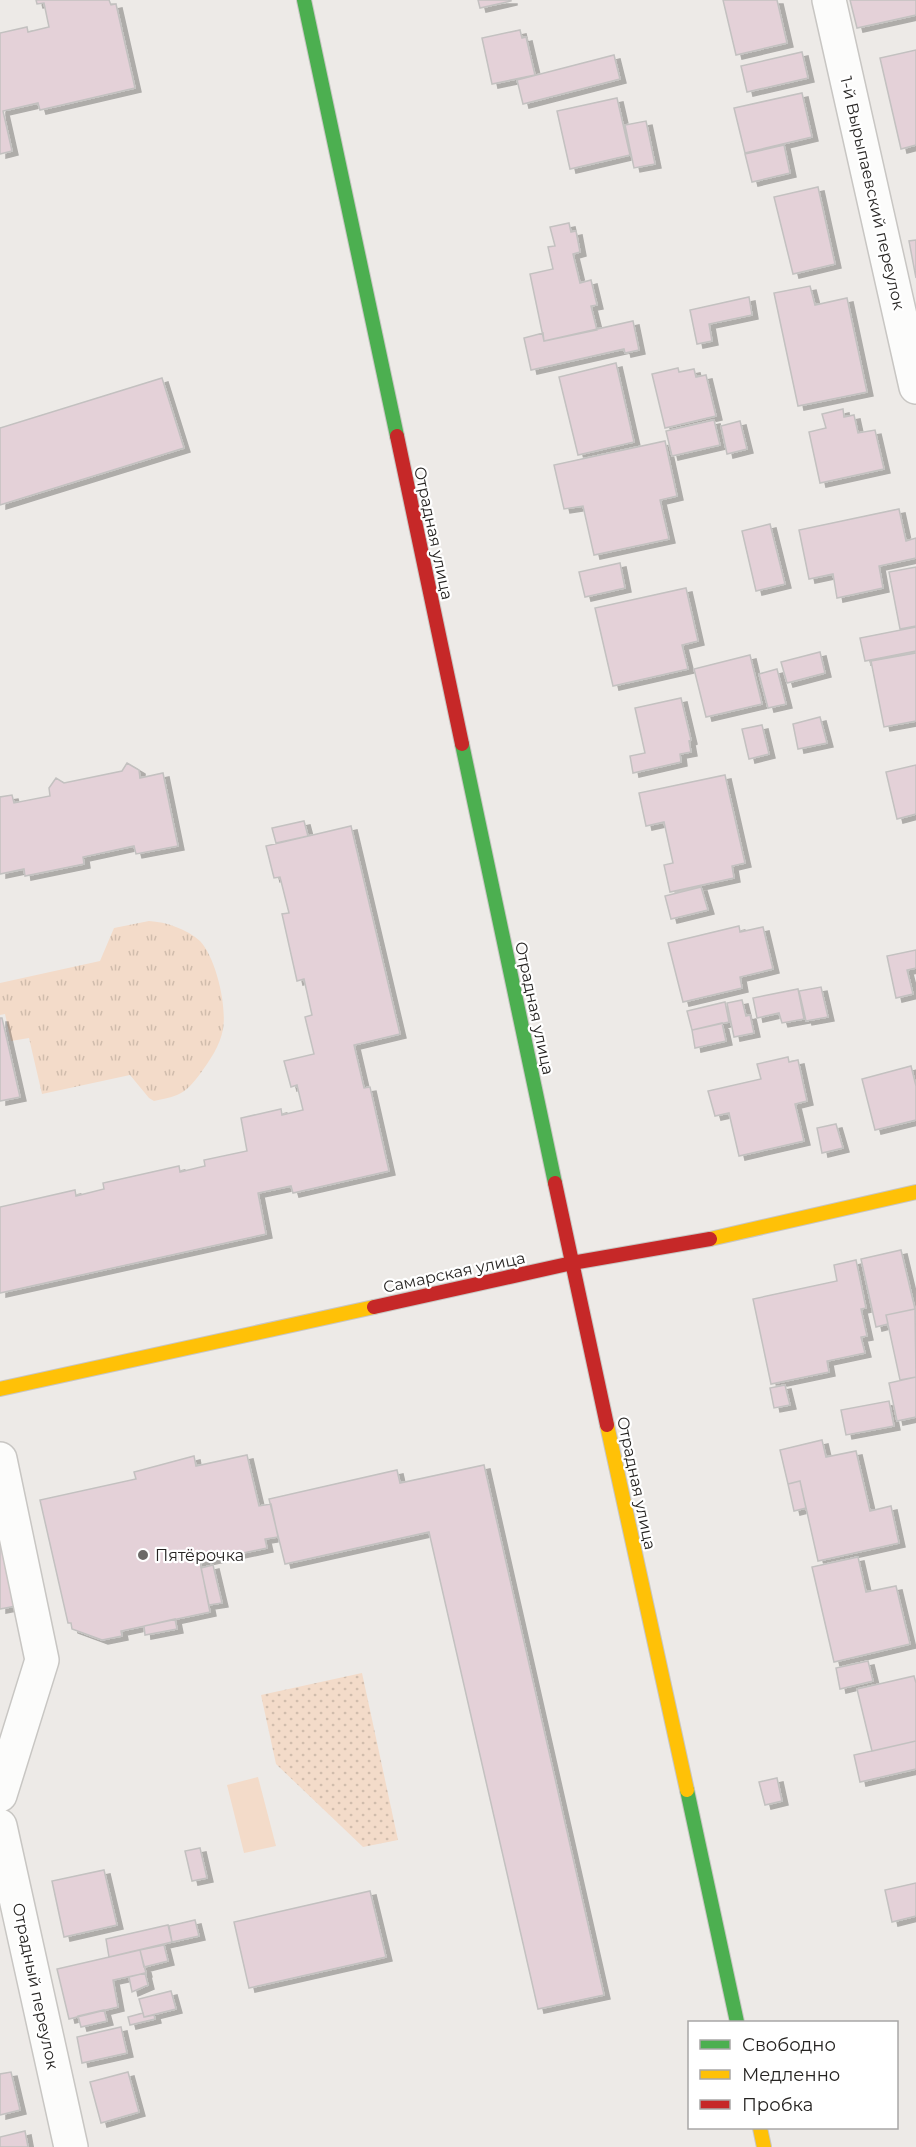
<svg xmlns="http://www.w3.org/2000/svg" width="916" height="2147" viewBox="0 0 916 2147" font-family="Montserrat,sans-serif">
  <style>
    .grass { fill: url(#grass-tufts) }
    .park { fill: url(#park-dots) }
    .pitch { fill: #f3dbc9 }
    .building { fill: #e4d1d8; stroke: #c3c1c0; stroke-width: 1.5; filter: url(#shadow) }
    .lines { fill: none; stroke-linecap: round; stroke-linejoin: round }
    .street-casing { stroke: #c8c6c3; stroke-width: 36 }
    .fast-casing { stroke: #c8c6c3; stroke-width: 16 }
    .slow-casing { stroke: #c8c6c3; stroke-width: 16 }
    .jam-casing { stroke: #c8c6c3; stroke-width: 16 }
    .street { stroke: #fcfcfb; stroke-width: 33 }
    .fast { stroke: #4caf50; stroke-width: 14 }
    .slow { stroke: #ffc107; stroke-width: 14 }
    .jam { stroke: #c62828; stroke-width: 14 }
    .poi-dot { fill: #6c6967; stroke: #fff; stroke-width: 2 }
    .labels { text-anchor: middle; stroke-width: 4.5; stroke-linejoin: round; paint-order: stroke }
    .street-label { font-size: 16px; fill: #262422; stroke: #fff }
    .poi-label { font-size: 16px; fill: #262422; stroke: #fff; text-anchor: start }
  </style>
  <defs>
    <pattern id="grass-tufts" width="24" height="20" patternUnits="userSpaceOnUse" patternTransform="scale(1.5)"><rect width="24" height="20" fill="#f3dbc9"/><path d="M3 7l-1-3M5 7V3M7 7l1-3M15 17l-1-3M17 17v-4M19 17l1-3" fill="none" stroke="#d0bcac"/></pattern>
    <pattern id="park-dots" width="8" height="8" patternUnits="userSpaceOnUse" patternTransform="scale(1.5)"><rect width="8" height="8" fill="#f3dbc9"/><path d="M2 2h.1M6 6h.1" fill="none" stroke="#d0bcac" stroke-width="1.8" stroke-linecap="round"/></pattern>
    <filter id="shadow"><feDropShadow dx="6" dy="4" stdDeviation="0" flood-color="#0004"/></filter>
  </defs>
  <rect width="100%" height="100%" fill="#edeae7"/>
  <path class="grass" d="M149,921C166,922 187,929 200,941C216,958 227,1006 223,1029C220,1046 210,1060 200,1074C194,1082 187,1091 177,1095C170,1098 161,1099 154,1101L149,1098L130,1075L42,1094L29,1038L11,1041L5,1014L0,1015V983L100,961L114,928Z"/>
  <path class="park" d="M362,1673L398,1840L363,1847L276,1764L261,1695Z"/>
  <path class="pitch" d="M258,1777L276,1846L244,1853L227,1785Z"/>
  <path class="building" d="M36,0H109L111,5L116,4L135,88L40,110L38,103L3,111L12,151L0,154V33L27,27L28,32L49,27L44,3L37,4Z
    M478,0H511V1L480,8Z
    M723,0H777L787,43L736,55Z
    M850,0H916V15L857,28Z
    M520,30L522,38L526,37L535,75L492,84L482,38Z
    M916,50V145L901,149L880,58Z
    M802,52L808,78L747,92L741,66Z
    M614,55L620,79L523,104L517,80Z
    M802,93L812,137L745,153L734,108Z
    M617,98L630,155L570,169L557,111Z
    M646,121L655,164L634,168L625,125Z
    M784,145L790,173L752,182L745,154Z
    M818,187L835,264L793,274L774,197Z
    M569,223L571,232L576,231L580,252L573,254L580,283L591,280L597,305L591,306L597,330L544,341L530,274L553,269L548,247L555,246L550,227Z
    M916,240V278L909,241Z
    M810,286L815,305L847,298L867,392L798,406L774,293Z
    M749,297L752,315L709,324L712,341L697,344L690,310Z
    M633,321L639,350L625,353L624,349L531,370L524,338L543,333L544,341Z
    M616,363L634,442L578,455L559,377Z
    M678,368L679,372L694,369L696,377L706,375L716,416L665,428L652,374Z
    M162,378L184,448L0,505V428Z
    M843,409L844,417L854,415L858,433L875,430L884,469L820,483L809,432L826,428L822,414Z
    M714,420L720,445L672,456L666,431Z
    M740,421L747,449L727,454L721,426Z
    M665,441L677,496L660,500L669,539L594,555L583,506L564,509L554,465Z
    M899,509L906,541L916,538V558L879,566L883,588L837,598L833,574L809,579L799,530Z
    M770,524L785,584L756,591L742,531Z
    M620,563L625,588L585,597L579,572Z
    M916,567V626L900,629L889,572Z
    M686,588L698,641L682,645L688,669L613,686L595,608Z
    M916,627V651L865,661L860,638Z
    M820,652L825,673L787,683L781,662Z
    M916,653V721L884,727L871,661Z
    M750,655L762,704L706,717L694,669Z
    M777,669L786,704L768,708L759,674Z
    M681,698L691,740L689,741L691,752L680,754L681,762L633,773L630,756L645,753L635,708Z
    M820,717L827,743L798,749L793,724Z
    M762,725L769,754L749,759L742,729Z
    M127,763L139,770L140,778L163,773L178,846L136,854L134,846L83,857L84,864L25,876L24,869L0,874V797L12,795L14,803L50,796L49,788L56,778L64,783L122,771Z
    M916,765V814L897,819L886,772Z
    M725,775L745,863L732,866L734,878L670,892L664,865L673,863L664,822L646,826L639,793Z
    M304,821L308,836L276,843L272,828Z
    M351,826L400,1034L354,1045L364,1088L370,1087L389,1171L293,1193L291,1186L258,1193L266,1234L0,1293V1207L75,1190L76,1196L104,1189L103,1183L179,1166L180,1172L205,1166L204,1160L247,1151L241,1118L281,1109L282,1115L303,1110L297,1085L291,1087L284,1061L314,1054L305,1017L312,1015L304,979L297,981L282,914L289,913L280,877L274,878L266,846Z
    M701,887L708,910L671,919L665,896Z
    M739,926L740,932L763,927L773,969L740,977L742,988L683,1002L668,943Z
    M916,950V968L907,970L913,994L896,998L887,956Z
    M821,987L828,1017L806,1021L799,991Z
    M798,989L804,1019L782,1023L779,1013L757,1018L753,998Z
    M742,1000L746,1016L750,1015L754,1033L734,1037L727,1003Z
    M725,1002L729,1022L692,1030L687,1011Z
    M0,1018H2L20,1097L0,1101Z
    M722,1023L726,1041L695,1048L692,1030Z
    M788,1057L789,1062L798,1060L807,1101L795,1104L804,1141L739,1156L729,1113L715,1116L708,1091L761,1079L757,1064Z
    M911,1066L916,1086V1120L875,1130L862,1079Z
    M836,1124L843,1148L822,1153L817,1128Z
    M901,1250L915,1309L886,1315L888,1324L876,1327L861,1259Z
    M856,1260L866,1308L861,1309L867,1336L861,1337L865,1353L827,1361L829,1372L771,1384L753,1299L837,1281L834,1265Z
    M915,1309L916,1377L900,1380L886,1315Z
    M916,1377V1417L897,1421L889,1383Z
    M785,1385L790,1405L774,1408L770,1388Z
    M889,1401L894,1426L846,1435L841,1410Z
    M822,1440L826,1457L856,1451L870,1511L891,1506L899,1543L818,1561L800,1481L788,1484L780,1450Z
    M247,1455L259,1506L271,1504L278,1537L265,1539L267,1548L200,1562L210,1612L121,1631L122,1636L102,1640L72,1629L71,1623H68L40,1500L136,1479L134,1472L194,1456L196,1466Z
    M484,1465L604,1995L538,2009L429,1532L285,1564L269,1499L397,1470L400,1483Z
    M800,1481L806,1508L794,1511L788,1484Z
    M0,1530L16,1606L0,1609Z
    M858,1557L866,1592L896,1586L910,1644L834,1662L812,1567Z
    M213,1565L222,1603L209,1605L201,1568Z
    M175,1619L177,1629L145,1635L144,1626Z
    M868,1661L873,1681L840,1689L836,1668Z
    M914,1676L916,1683V1741L872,1751L857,1689Z
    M916,1741V1769L860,1782L854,1755Z
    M777,1778L782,1801L765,1805L759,1782Z
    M200,1848L207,1878L192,1881L185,1851Z
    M104,1870L117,1925L64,1937L52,1881Z
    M916,1883V1916L892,1922L885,1890Z
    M370,1891L386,1957L249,1988L234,1922Z
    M195,1920L199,1936L172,1942L169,1926Z
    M168,1925L172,1942L109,1957L106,1939Z
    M164,1945L168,1961L144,1967L140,1950Z
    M140,1950L146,1973L113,1980L118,2007L69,2019L57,1969Z
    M145,1973L148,1985L132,1992L129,1977Z
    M171,1991L176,2009L144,2017L139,1999Z
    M104,2010L107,2021L81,2027L78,2016Z
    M143,2013L144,2017L154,2015L155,2019L130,2025L128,2017Z
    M121,2027L127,2053L82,2063L77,2037Z
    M11,2072L20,2110L0,2115V2074Z
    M128,2072L139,2112L101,2123L90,2082Z
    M25,2131L28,2147H0V2137Z"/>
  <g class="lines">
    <defs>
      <path id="street" d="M829,0L916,387
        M0,1459L42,1660L0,1795
        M0,1826L71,2147"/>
      <path id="fast" d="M304,0L397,436
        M462,744L555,1183
        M687,1790L737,2022"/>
      <path id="slow" d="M710,1239L916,1192
        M0,1389L374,1307
        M607,1425L687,1790
        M760,2128L764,2147"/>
      <path id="jam" d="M397,436L462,744
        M555,1183L607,1425
        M374,1307L572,1263L710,1239"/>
    </defs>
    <use href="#street" class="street-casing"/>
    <use href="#fast" class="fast-casing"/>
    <use href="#slow" class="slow-casing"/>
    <use href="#jam" class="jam-casing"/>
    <use href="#street" class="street"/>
    <use href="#fast" class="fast"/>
    <use href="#slow" class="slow"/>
    <use href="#jam" class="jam"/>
  </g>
  <circle class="poi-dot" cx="143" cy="1555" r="6"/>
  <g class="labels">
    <g class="street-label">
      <text transform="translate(873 193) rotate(77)" y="6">1-й Вырыпаевский переулок</text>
      <text transform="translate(434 533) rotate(78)" y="6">Отрадная улица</text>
      <text transform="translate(535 1008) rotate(78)" y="6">Отрадная улица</text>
      <text transform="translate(454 1272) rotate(-12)" y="6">Самарская улица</text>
      <text transform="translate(637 1483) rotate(78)" y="6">Отрадная улица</text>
      <text transform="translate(36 1986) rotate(78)" y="6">Отрадный переулок</text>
    </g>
    <g class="poi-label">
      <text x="155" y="1561">Пятёрочка</text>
    </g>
  </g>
  <rect x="688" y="2021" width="210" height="108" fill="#ffffff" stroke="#a8a7a7" stroke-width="1.5"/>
  <rect x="700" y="2040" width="30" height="9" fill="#4caf50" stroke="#a8a7a7" stroke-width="1.5"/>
  <text x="742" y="2051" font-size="18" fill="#262422">Свободно</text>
  <rect x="700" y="2070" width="30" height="9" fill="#ffc107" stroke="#a8a7a7" stroke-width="1.5"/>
  <text x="742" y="2081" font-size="18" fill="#262422">Медленно</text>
  <rect x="700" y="2100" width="30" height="9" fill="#c62828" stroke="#a8a7a7" stroke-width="1.5"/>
  <text x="742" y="2111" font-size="18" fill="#262422">Пробка</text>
</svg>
